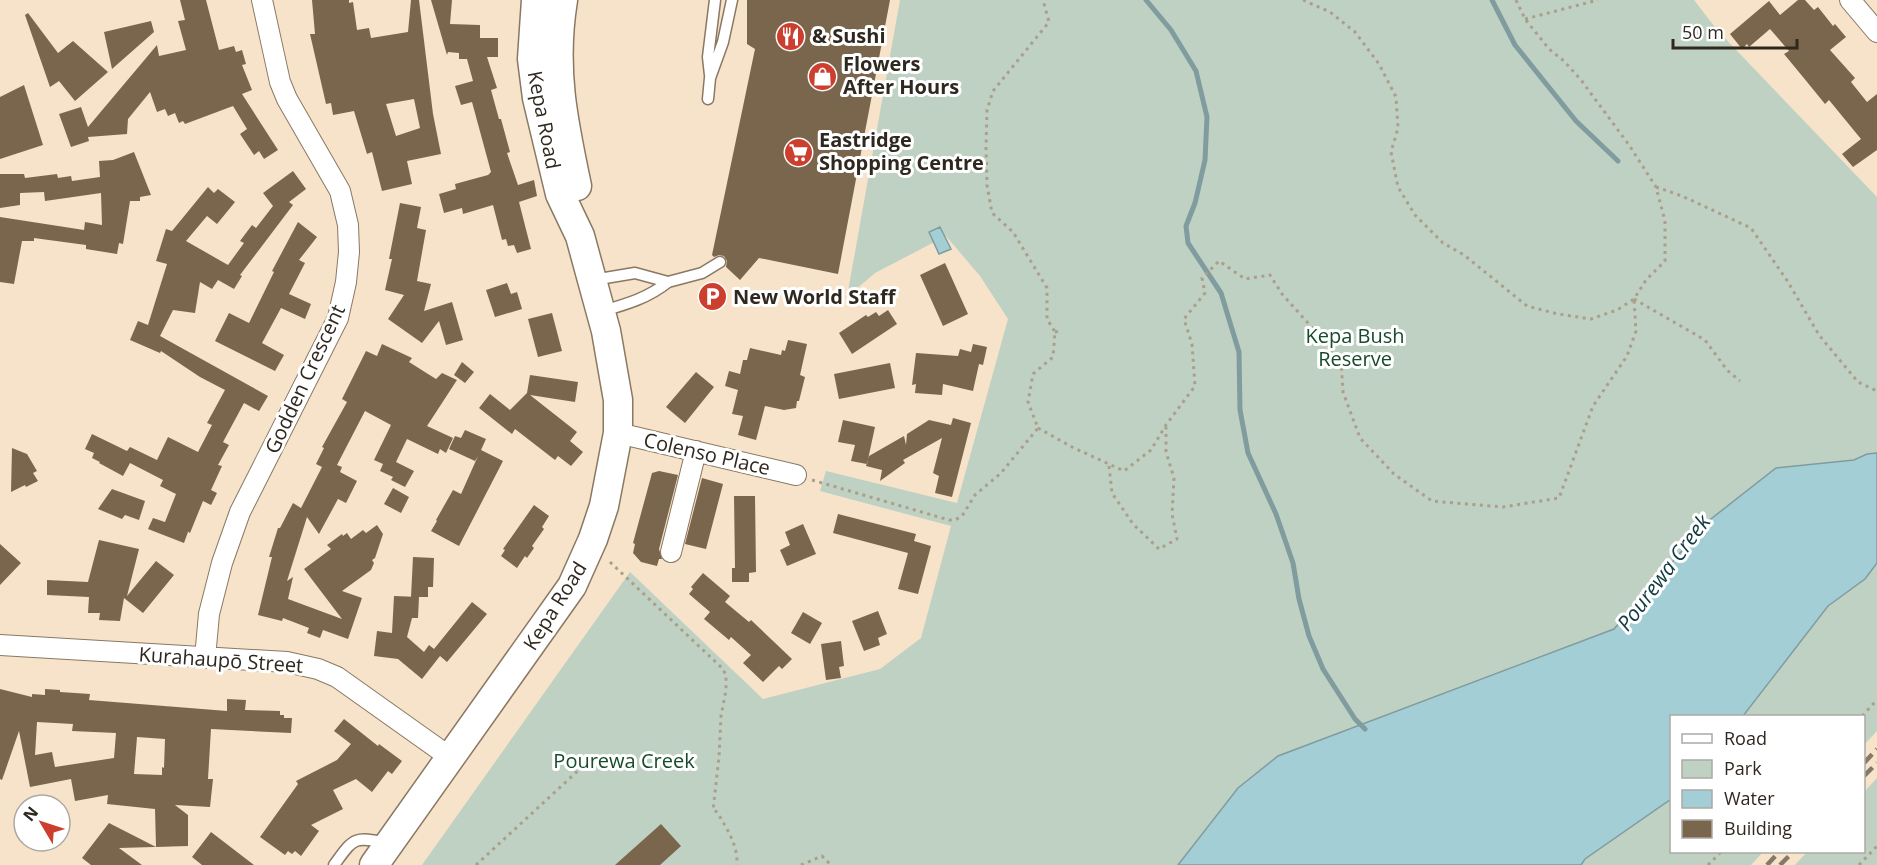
<svg xmlns="http://www.w3.org/2000/svg" width="1877" height="865" viewBox="0 0 1877 865" font-family="'Open Sans',sans-serif">
  <style>
    .green { fill: #bed1c3 }
    .water { fill: #a3ced6; stroke: #809c9f; stroke-width: 1.5 }
    .lines { fill: none; stroke-linecap: round; stroke-linejoin: round }
    .stream { stroke: #809c9f; stroke-width: 5 }
    .building { fill: #7a664c; fill-rule: evenodd }
    .lane-casing { stroke: #8a7863; stroke-width: 13 }
    .street-casing { stroke: #8a7863; stroke-width: 22 }
    .secondary-casing { stroke: #8a7863; stroke-width: 31 }
    .path { stroke: #ac9e8b; stroke-width: 3; stroke-dasharray: 3 4.5; stroke-linecap: butt }
    .lane { stroke: #fff; stroke-width: 10 }
    .street { stroke: #fff; stroke-width: 20 }
    .secondary { stroke: #fff; stroke-width: 28 }
    .rail { stroke: #857969; stroke-width: 4.5; stroke-dasharray: 12 6; stroke-linecap: butt }
    .labels { text-anchor: middle; stroke-width: 6; stroke-linejoin: round; paint-order: stroke }
    .poi-label { font-size: 20px; font-weight: bold; fill: #2f281f; stroke: #fff; text-anchor: start }
    .street-label { font-size: 20px; fill: #2f281f; stroke: #fff }
    .park-label { font-size: 20px; fill: #184b2c; stroke: #fff }
    .water-label { font-size: 21px; font-style: italic; fill: #123b41; stroke: #fff }
  </style>
  <rect width="100%" height="100%" fill="#f6e3ca"/>
  <path class="green" d="M900,0H1694L1718,31L1877,197V731L1864,745V716H1672V852H1763L1751,865H422L630,572L763,699L880,669L921,638L951,526L820,491L826,471L957,503L1008,319L980,276L946,236L875,273L847,297Z
    M1877,778V865H1795L1807,852H1864V792Z"/>
  <path class="water" d="M940,227L951,249L939,254L929,232Z
    M1877,453V563L1865,579L1828,606L1743,716H1672L1671,799L1585,859L1581,865H1178L1238,788L1278,756L1614,629L1707,522L1776,468L1854,460L1867,454Z"/>
  <g class="lines">
    <path class="stream" d="M1146,0L1171,30L1196,71L1207,117L1205,160L1195,203L1186,226L1188,243L1221,293L1239,352L1240,410L1248,453L1276,514L1293,563L1299,599L1309,636L1323,669L1355,719L1365,729
      M1492,0L1515,45L1576,121L1618,161"/>
  </g>
  <path class="building" d="M180,0H206L219,50L234,46L236,52L242,50L246,64L242,65L252,90L242,94L278,150L264,159L259,151L254,155L240,134L247,129L233,106L185,124L183,121L179,123L175,113L168,116L165,109L157,112L150,92L128,119L127,134L88,137L89,141L71,147L59,114L81,107L88,127L157,45L159,56L186,50L178,21L185,20Z
    M312,0H349V3L353,2L357,30L369,28L371,38L408,32L411,0H419L433,114L441,154L407,161L412,184L382,191L372,152L367,154L354,111L333,115L331,103L326,104L310,34H315ZM414,99L420,128L396,136L386,104Z
    M431,0H452L450,24L480,25V38H498V57H487L497,88L491,90L499,119H501L510,152L507,153L518,185L534,180L537,196L519,202L531,249L517,253L514,245L508,246L506,239L502,240L493,205L463,214L462,208L444,213L439,194L456,189L455,184L488,175L491,172L472,102L461,105L455,86L473,81L467,59H459V53L448,52L447,55Z
    M747,0H890L838,274L759,258L740,280L726,267L727,261L724,256L719,255L714,257L712,255L755,49L747,44Z
    M1798,0H1805L1814,10L1818,7L1833,26L1835,24L1846,37L1830,50L1855,78L1851,82L1867,102L1877,94V150L1853,167L1842,154L1861,139L1829,100L1825,104L1803,77L1784,54L1789,51L1770,29L1749,47L1747,44L1742,49L1730,34L1769,1L1780,15Z
    M28,13L58,53L73,41L108,72L75,101L59,81L50,87L25,15Z
    M151,21L154,32L112,69L104,32Z
    M24,85L43,145L0,159V97Z
    M134,152L151,195L140,197V201H130L123,244L119,243L117,254L86,249V245L34,238V241H22L14,284L0,282V217L84,230L85,222L102,225L101,193L45,201L44,192L20,193V205L0,208V174H24L25,178L57,174L58,178L71,176L72,181L100,177L99,161L113,160Z
    M293,171L306,189L289,202L293,205L240,275L242,276L234,289L218,280L212,289L200,282L195,313L173,310L160,336L268,396L259,411L244,403L223,442L229,445L218,465L222,466L211,490L217,493L211,505L203,501L190,533L187,531L188,532L184,543L148,529L153,518L165,522L176,494L160,486L163,480L130,463L123,476L99,463L100,462L92,458L94,453L85,449L92,434L127,451L130,447L157,460L168,437L198,452L212,425L207,423L225,390L200,377L161,351L160,353L130,340L138,321L148,325L167,264L156,261L166,229L172,231L208,187L214,193L218,189L235,202L217,224L207,216L186,241L228,265L244,243L240,241L252,225L256,228L273,206L263,193Z
    M400,203L421,207L417,228L426,230L417,281L431,284L424,311L452,302L463,340L446,345L439,321L422,343L388,319L404,295L385,290L392,259H389Z
    M298,222L317,237L299,260L305,263L289,294L311,304L305,319L281,308L262,343L284,355L275,371L215,341L229,313L249,323L274,272L272,271Z
    M945,263L968,314L943,326L920,275Z
    M507,283L511,294L517,292L522,309L495,317L486,290Z
    M888,310L897,324L852,354L839,333L866,315L868,317L876,312L879,316Z
    M552,313L562,351L538,357L528,319Z
    M788,340L807,344L800,375L805,377L799,401H797L796,408L784,410L765,406L756,440L738,435L743,416L732,414L738,390L725,386L729,371L740,374L743,360H747L750,348L781,355L782,350L785,351Z
    M382,344L412,358L409,362L436,379L442,373L457,380L427,426L453,438L446,453L440,449L438,454L407,439L396,462L414,471L405,487L391,480L393,477L380,471L383,464L374,460L391,425L365,411L337,465L342,467L340,472L357,481L346,503L338,499L319,534L307,517L287,581L293,577L288,599L342,619L304,569L331,549L327,545L342,534L343,536L347,533L351,539L363,530L366,533L377,525L383,534L375,558L372,560L374,563L371,570L342,591L362,598L348,639L323,630L320,638L307,633L309,628L283,618L282,621L258,615L272,557H269L278,528H280L293,503L301,508L322,467L316,464L324,448L322,447L347,402L342,399L366,351L377,356Z
    M973,344L987,347L983,365L979,364L973,391L943,384L942,395L915,393L916,384L912,385L916,353L958,356L960,349L971,352Z
    M462,362L474,372L465,383L454,375Z
    M890,363L895,388L839,399L834,374Z
    M696,372L714,387L685,423L666,407Z
    M530,375L578,382L575,402L530,395L577,432L570,441L583,452L571,466L558,456L555,460L515,429L512,434L479,408L490,394L510,410L527,393Z
    M953,418L971,423L952,497L935,493L939,476L933,473L942,438L903,460L905,463L880,481L882,470L866,466L869,456L904,436L906,445L907,434L929,420L951,425Z
    M843,420L875,427L867,464L851,461L855,445L838,442Z
    M465,430L486,439L481,450L503,461L459,546L431,531L437,521L436,520L453,490L461,494L478,456L475,461L449,449L455,436L461,438Z
    M12,448L27,454L37,471L33,473L38,481L26,487L25,485L11,492Z
    M659,471L678,475L659,549L662,559H659L657,566L641,562L633,553L635,544L633,543L652,473Z
    M702,478L723,484L706,549L685,544Z
    M393,488L409,497L401,513L384,504Z
    M112,489L145,501L139,520L125,515L122,519L98,509Z
    M734,496H755L756,572L749,573V582H732V568H735Z
    M534,505L549,516L542,527L544,529L532,546L534,548L527,558L525,556L517,568L501,556L505,550L503,549Z
    M838,514L916,534L914,541L931,546L918,594L898,589L908,553L833,533Z
    M803,524L816,554L787,566L780,550L790,545L785,532Z
    M99,540L139,549L127,596L156,561L174,575L143,613L124,598L120,621L99,620L100,613H88L89,597L47,595V580L88,582Z
    M0,544L21,563L0,585Z
    M413,557L434,558L433,587H428V597H411Z
    M703,573L730,596L725,602L749,622L751,620L792,659L782,669L779,666L763,682L743,663L751,655L731,637L729,640L704,619L710,612L689,594L693,589L691,587Z
    M394,596L419,597L418,618H412L407,637L424,652L429,645L434,649L472,602L487,614L447,662L440,656L422,679L398,659L374,656L377,631L392,633Z
    M878,611L887,634L878,638L880,645L864,651L852,621Z
    M803,612L822,623L810,644L791,633Z
    M841,641L844,666L839,667L841,678L826,680L821,644Z
    M0,689L32,697V694L45,695V689L60,690V692L90,694L89,700L227,711V699L246,700L245,710L280,711V715H284V718H292L291,733L211,729L208,779H213L210,807L175,805L188,815V846L119,848L142,865H91L82,858L109,823L156,847L155,809L107,804L108,795L75,801L71,779L30,787L19,731L2,780L0,779ZM37,722L73,724L72,731L116,733L114,758L55,767L52,752L35,755ZM137,737L165,739L164,768L162,767V775L134,774Z
    M344,719L378,746L379,744L402,761L392,774L388,771L372,792L356,779L333,790L343,809L311,825L319,831L301,856L295,851L292,854L288,851L285,855L260,837L298,784L296,781L337,760L351,744L334,731Z
    M661,824L681,846L660,865H615Z
    M211,832L254,865H202L192,857Z"/>
  <g class="lines">
    <defs>
      <path id="lane" d="M710,75L708,57L715,0
        M708,99L710,78L723,42L732,0
        M593,280L635,273L668,282C648,298 627,304 603,311
        M668,282L702,273L720,262
        M334,865C354,838 353,836 387,843"/>
      <path id="street" d="M1850,0L1877,32
        M618,433L796,475
        M671,552L696,451
        M0,645L287,662L318,669L337,677L451,758
        M205,658L209,614L222,563L240,512L338,318L346,282L349,252L348,225L340,191L287,99L280,82L262,0"/>
      <path id="secondary" d="M563,0C552,68 563,120 577,186
        M374,865L572,586L593,539L604,506L618,433V400L606,331L592,280L580,236L560,194L537,98L532,59L536,0"/>
    </defs>
    <use href="#lane" class="lane-casing"/>
    <use href="#street" class="street-casing"/>
    <use href="#secondary" class="secondary-casing"/>
    <path class="path" d="M1303,0L1330,12L1355,32L1379,64L1396,97L1398,128L1391,152L1398,187L1415,215L1443,243L1464,255L1527,306L1558,314L1591,319L1617,310L1634,299L1646,280L1665,261V221L1656,187L1629,145L1581,80L1564,61L1549,49L1525,19L1516,0
      M1525,19L1598,0
      M1656,187L1682,196L1751,228L1788,282L1819,335L1858,382L1877,391
      M1634,299L1705,340L1727,370L1740,381
      M1055,332L1062,331
      M1038,428L1072,447L1124,471L1151,450L1166,425L1195,386L1192,344L1184,319L1205,293L1202,278L1219,261L1245,279L1270,275L1282,294L1341,360L1343,392L1360,438L1394,474L1432,501L1503,507L1559,498L1593,406L1627,356L1636,331L1634,299
      M1109,466L1112,493L1133,524L1159,549L1177,539L1172,514L1174,478L1166,452V427
      M812,480L949,520H955L962,516L975,495L1001,473L1038,428L1028,402L1033,374L1053,357L1055,332L1047,319V288L1013,232L992,213L987,185L986,148L987,110L993,91L1049,22L1043,0
      M610,562L722,668L726,675V690L721,716L719,757L713,810L717,812C727,829 738,845 737,865
      M1862,716L1877,700
      M476,865L595,755
      M801,865L822,856L831,865
      M1708,865L1721,852
      M1859,865L1877,846"/>
    <use href="#lane" class="lane"/>
    <use href="#street" class="street"/>
    <use href="#secondary" class="secondary"/>
    <path class="rail" d="M1864,763L1877,749
      M1864,776L1877,763
      M1767,865L1779,852
      M1780,865L1793,852"/>
  </g>
  <defs>
    <symbol id="restaurant-disc" viewBox="-11 -11 22 22"><circle r="9.5" fill="#cc3f2f" stroke="#fff"/><path d="M-5-6h1v4h1v-4h1v4h1v-4h1v5L-1.5 .5V6h-2V.5L-5-1ZM5-6V6H3V1.5H1.5Q1.5-4 5-6Z" fill="#fff"/></symbol>
    <symbol id="shop-disc" viewBox="-11 -11 22 22"><circle r="9.5" fill="#cc3f2f" stroke="#fff"/><path d="M-5-2.5h2.3a2.7 3.5 0 0 1 5.4 0H5L5.5 6h-11ZM-1.5-2.5h3a1.5 2.3 0 0 0-3 0Z" fill="#fff"/></symbol>
    <symbol id="supermarket-disc" viewBox="-11 -11 22 22"><circle r="9.5" fill="#cc3f2f" stroke="#fff"/><path d="M-6-5.5h2.5l.6 2H6L4.5 2H-2.5L-4.4-4H-6ZM-1.5 3.2a1.3 1.3 0 1 0 .1 0ZM3 3.2a1.3 1.3 0 1 0 .1 0Z" fill="#fff"/></symbol>
    <symbol id="parking-disc" viewBox="-11 -11 22 22"><circle r="9.5" fill="#cc3f2f" stroke="#fff"/><path d="M-3.5-5.5H1a3.5 3.5 0 0 1 0 7H-1V5.5H-3.5ZM-1-3.4V-.6H.8a1.4 1.4 0 0 0 0-2.8Z" fill="#fff"/></symbol>
  </defs>
  <g fill-rule="evenodd">
    <use href="#restaurant-disc" x="774" y="20" width="33" height="33"/>
    <use href="#shop-disc" x="806" y="60" width="33" height="33"/>
    <use href="#supermarket-disc" x="782" y="136" width="33" height="33"/>
    <use href="#parking-disc" x="696" y="280" width="33" height="33"/>
  </g>
  <g class="labels">
    <g class="poi-label">
      <text x="812" y="43">&amp; Sushi</text>
      <text x="843" y="71">Flowers<tspan x="843" dy="23">After Hours</tspan></text>
      <text x="819" y="147">Eastridge<tspan x="819" dy="23">Shopping Centre</tspan></text>
      <text x="733" y="304">New World Staff</text>
    </g>
    <g class="street-label">
      <text transform="translate(544 120) rotate(79)" y="7">Kepa Road</text>
      <text transform="translate(305 379) rotate(-65)" y="7">Godden Crescent</text>
      <text transform="translate(707 454) rotate(13)" y="7">Colenso Place</text>
      <text transform="translate(555 606) rotate(-58)" y="7">Kepa Road</text>
      <text transform="translate(221 660) rotate(4)" y="7">Kurahaupō Street</text>
    </g>
    <g class="park-label">
      <text x="1355" y="343">Kepa Bush<tspan x="1355" dy="23">Reserve</tspan></text>
      <text x="624" y="768">Pourewa Creek</text>
    </g>
    <g class="water-label">
      <text transform="translate(1664 573) rotate(-53)" y="7">Pourewa Creek</text>
    </g>
  </g>
  <rect x="1670" y="715" width="195" height="138" fill="#ffffff" stroke="#aca9a5" stroke-width="1.5"/>
  <rect x="1682" y="734" width="30" height="9" fill="#ffffff" stroke="#aca9a5" stroke-width="1.5"/>
  <text x="1724" y="745" font-size="18" fill="#2f281f">Road</text>
  <rect x="1682" y="760" width="30" height="18" fill="#bed1c3" stroke="#aca9a5" stroke-width="1.5"/>
  <text x="1724" y="775" font-size="18" fill="#2f281f">Park</text>
  <rect x="1682" y="790" width="30" height="18" fill="#a3ced6" stroke="#aca9a5" stroke-width="1.5"/>
  <text x="1724" y="805" font-size="18" fill="#2f281f">Water</text>
  <rect x="1682" y="820" width="30" height="18" fill="#7a664c" stroke="#aca9a5" stroke-width="1.5"/>
  <text x="1724" y="835" font-size="18" fill="#2f281f">Building</text>
  <g transform="translate(42 823) rotate(309)"><circle r="28" fill="#ffffff" stroke="#aca9a5" stroke-width="1.5"/>
  <path d="M0-4.5L10 22L0 15L-10 22Z" fill="#cc3f2f"/>
  <text y="-9" font-size="16" font-weight="bold" text-anchor="middle" fill="#2f281f">N</text>
  </g>
  <path d="M1673 39v9h124v-9" fill="none" stroke="#2f281f" stroke-width="3"/>
  <text x="1682" y="39" font-size="18" fill="#2f281f" stroke="#ffffff" stroke-width="4.5" paint-order="stroke">50 m</text>
</svg>
